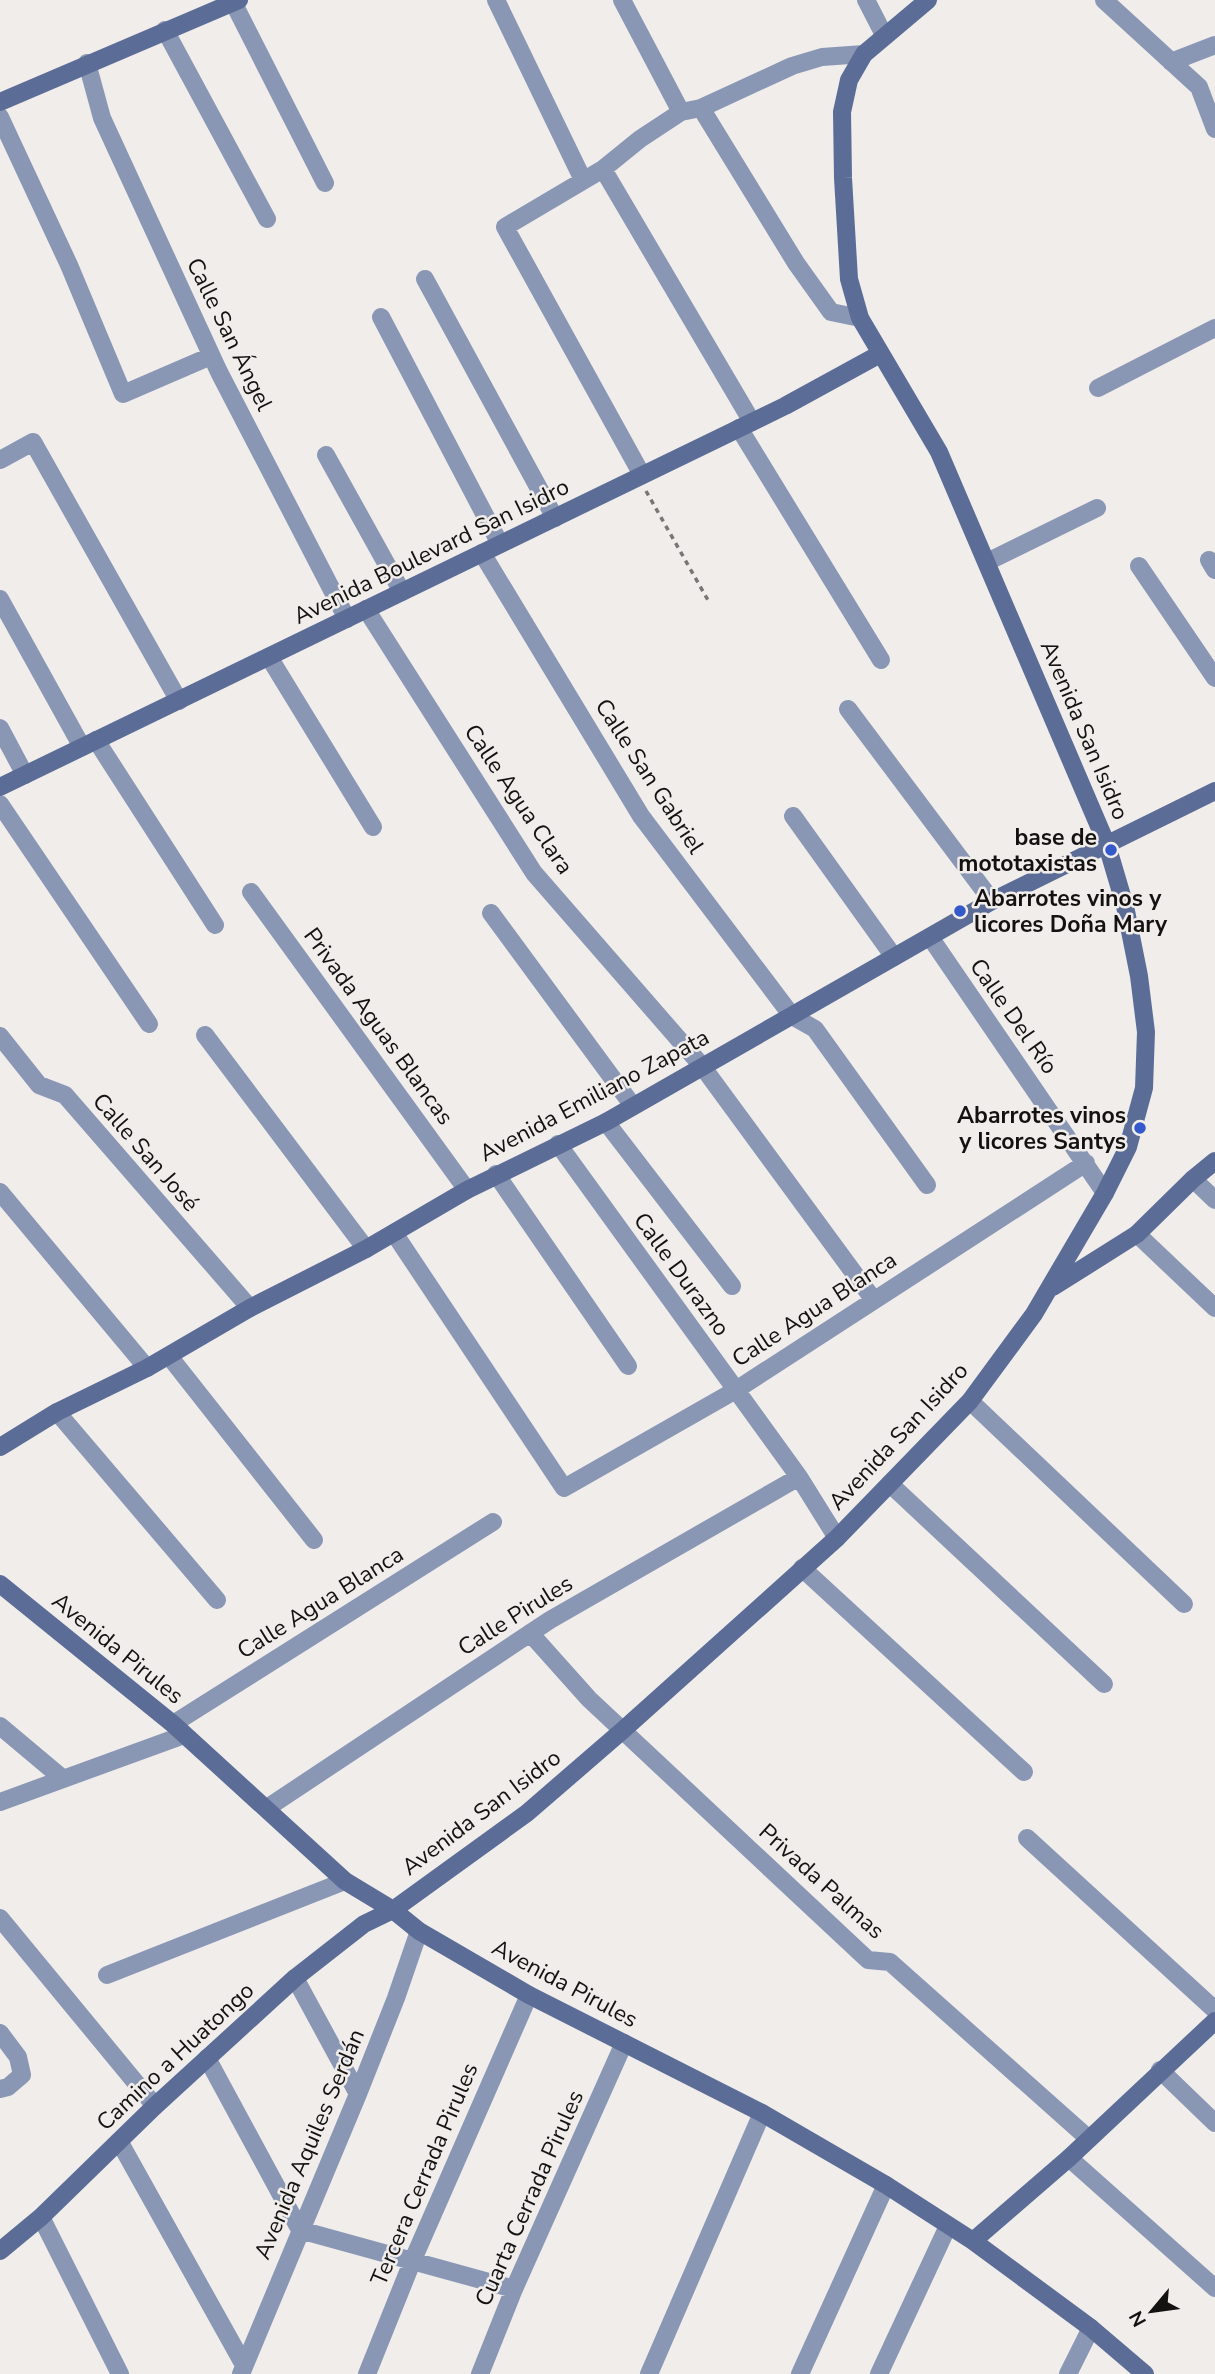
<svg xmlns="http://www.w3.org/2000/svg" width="1215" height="2374" viewBox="0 0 1215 2374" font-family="'Nunito Sans',sans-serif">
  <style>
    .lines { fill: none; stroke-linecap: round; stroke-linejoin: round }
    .path { stroke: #797775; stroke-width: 3.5; stroke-dasharray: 5 5; stroke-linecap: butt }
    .minor { stroke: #8a97b4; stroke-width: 18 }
    .secondary { stroke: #5b6c96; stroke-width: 18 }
    .poi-dot { fill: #3459ca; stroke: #f0edeb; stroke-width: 2.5 }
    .labels { text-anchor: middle; stroke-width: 5; stroke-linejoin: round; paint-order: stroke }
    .street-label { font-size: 23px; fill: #131211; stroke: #f0edeb }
    .poi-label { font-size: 23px; font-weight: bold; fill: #131211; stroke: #f0edeb; text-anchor: end }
  </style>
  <rect width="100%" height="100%" fill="#f0edeb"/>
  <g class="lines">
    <path class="path" d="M646,491L709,602"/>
    <path class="minor" d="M496,0L583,180
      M622,0L681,112
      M866,0L884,35
      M1104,0L1199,87L1215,129
      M233,2L325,183
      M165,30L267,219
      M1171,62L1215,45
      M87,63L102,118L219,372L347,619
      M701,108L796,263L831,312L860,318
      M0,117L69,265L123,394L211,356
      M603,169L752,422
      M425,279L555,518
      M381,317L500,544
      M1098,388L1215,328
      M739,428L881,660
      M326,455L402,592
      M0,460L33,442L179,701
      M642,475L505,227L603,169L640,139L681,112L701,108L792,66L822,57L864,54
      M482,553L641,816L792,1016L815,1029L927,1185
      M1209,560L1215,570
      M987,562L1097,508
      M1139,566L1215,678
      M0,599L82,747
      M366,609L534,873L702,1066L873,1299
      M269,657L373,827
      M848,709L992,901
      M0,728L25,775
      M96,740L215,925
      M0,804L149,1024
      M793,816L894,957
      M251,892L467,1190
      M491,913L633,1106
      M930,937L1105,1193
      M205,1035L366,1249
      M0,1036L39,1085L65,1095L250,1308
      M606,1122L732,1286
      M558,1144L799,1477L837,1538
      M496,1174L628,1366
      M1193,1179L1215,1200
      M0,1192L147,1368
      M394,1233L564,1488L736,1390L1086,1163
      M1137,1234L1215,1308
      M169,1356L314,1540
      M970,1401L1184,1604
      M57,1412L217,1600
      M890,1484L1104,1684
      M802,1568L1024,1772
      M530,1633L589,1699L868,1960L890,1962L1089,2139
      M173,1724L493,1522
      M0,1726L62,1778
      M0,1802L184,1735
      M267,1808L550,1620L799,1477
      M1027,1838L1215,2010
      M0,1918L155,2106
      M107,1975L345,1881
      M295,1978L358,2094
      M0,2033L18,2057L22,2075L8,2087L0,2089
      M207,2058L300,2230
      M1160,2070L1215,2123
      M119,2141L244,2365
      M1069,2158L1215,2288
      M41,2217L120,2374
      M300,2230L514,2289
      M241,2374L358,2094L396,1998L419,1931
      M367,2374L412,2262L529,1995
      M480,2374L514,2289L624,2043
      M649,2374L762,2113
      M800,2374L886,2185
      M879,2374L948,2226
      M1068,2374L1091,2328"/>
    <path class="secondary" d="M0,102L239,0
      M0,787L785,406L880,354
      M1053,1287L1137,1234L1193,1179L1215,1161
      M0,1447L57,1412L147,1368L250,1308L366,1249L467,1190L606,1122L992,901L1215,791
      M0,1584L173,1724L345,1881L393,1910L419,1931L529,1995L762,2113L886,2185L973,2241L1091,2328L1145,2374
      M973,2241L1069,2158L1215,2021
      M0,2251L41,2217L155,2106L295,1978L364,1924L393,1910L527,1813L623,1730L837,1538L970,1401L1034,1314L1105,1193L1128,1147L1144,1088L1146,1032L1139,976L1125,906L1107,845L939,452L860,318L849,279L843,178L842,112L849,80L864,54L928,0"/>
  </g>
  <g class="poi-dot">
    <circle cx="1111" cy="850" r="7"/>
    <circle cx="960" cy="911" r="7"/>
    <circle cx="1140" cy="1128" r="7"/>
  </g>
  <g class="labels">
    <g class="street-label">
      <text transform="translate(230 334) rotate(64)" y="8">Calle San Ángel</text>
      <text transform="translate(431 551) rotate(-26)" y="8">Avenida Boulevard San Isidro</text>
      <text transform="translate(1085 730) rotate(67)" y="8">Avenida San Isidro</text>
      <text transform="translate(650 776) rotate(57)" y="8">Calle San Gabriel</text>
      <text transform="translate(519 799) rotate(56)" y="8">Calle Agua Clara</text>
      <text transform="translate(1014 1016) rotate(55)" y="8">Calle Del Río</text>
      <text transform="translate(379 1026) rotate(54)" y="8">Privada Aguas Blancas</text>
      <text transform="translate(594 1095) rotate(-28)" y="8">Avenida Emiliano Zapata</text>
      <text transform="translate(146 1152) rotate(49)" y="8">Calle San José</text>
      <text transform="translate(682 1274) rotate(54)" y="8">Calle Durazno</text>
      <text transform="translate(814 1309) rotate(-33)" y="8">Calle Agua Blanca</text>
      <text transform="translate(898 1436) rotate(-47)" y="8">Avenida San Isidro</text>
      <text transform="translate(320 1602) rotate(-32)" y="8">Calle Agua Blanca</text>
      <text transform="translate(515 1615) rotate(-32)" y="8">Calle Pirules</text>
      <text transform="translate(118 1648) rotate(39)" y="8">Avenida Pirules</text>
      <text transform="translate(481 1812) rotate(-37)" y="8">Avenida San Isidro</text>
      <text transform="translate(822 1881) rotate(42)" y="8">Privada Palmas</text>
      <text transform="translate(565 1983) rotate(28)" y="8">Avenida Pirules</text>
      <text transform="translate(175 2056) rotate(-43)" y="8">Camino a Huatongo</text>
      <text transform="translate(309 2144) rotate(-67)" y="8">Avenida Aquiles Serdán</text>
      <text transform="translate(424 2174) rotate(-67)" y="8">Tercera Cerrada Pirules</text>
      <text transform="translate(529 2198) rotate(-66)" y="8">Cuarta Cerrada Pirules</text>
    </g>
    <g class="poi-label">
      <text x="1097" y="845">base de<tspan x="1097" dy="26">mototaxistas</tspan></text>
      <text x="974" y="906" text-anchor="start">Abarrotes vinos y<tspan x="974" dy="26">licores Doña Mary</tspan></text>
      <text x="1126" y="1123">Abarrotes vinos<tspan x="1126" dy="26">y licores Santys</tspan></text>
    </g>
  </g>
  <g transform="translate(1152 2311) rotate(241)" stroke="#f0edeb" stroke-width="5" paint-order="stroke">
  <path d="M0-5L12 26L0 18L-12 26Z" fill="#131211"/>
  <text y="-10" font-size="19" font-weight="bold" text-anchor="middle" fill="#131211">N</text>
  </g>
</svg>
